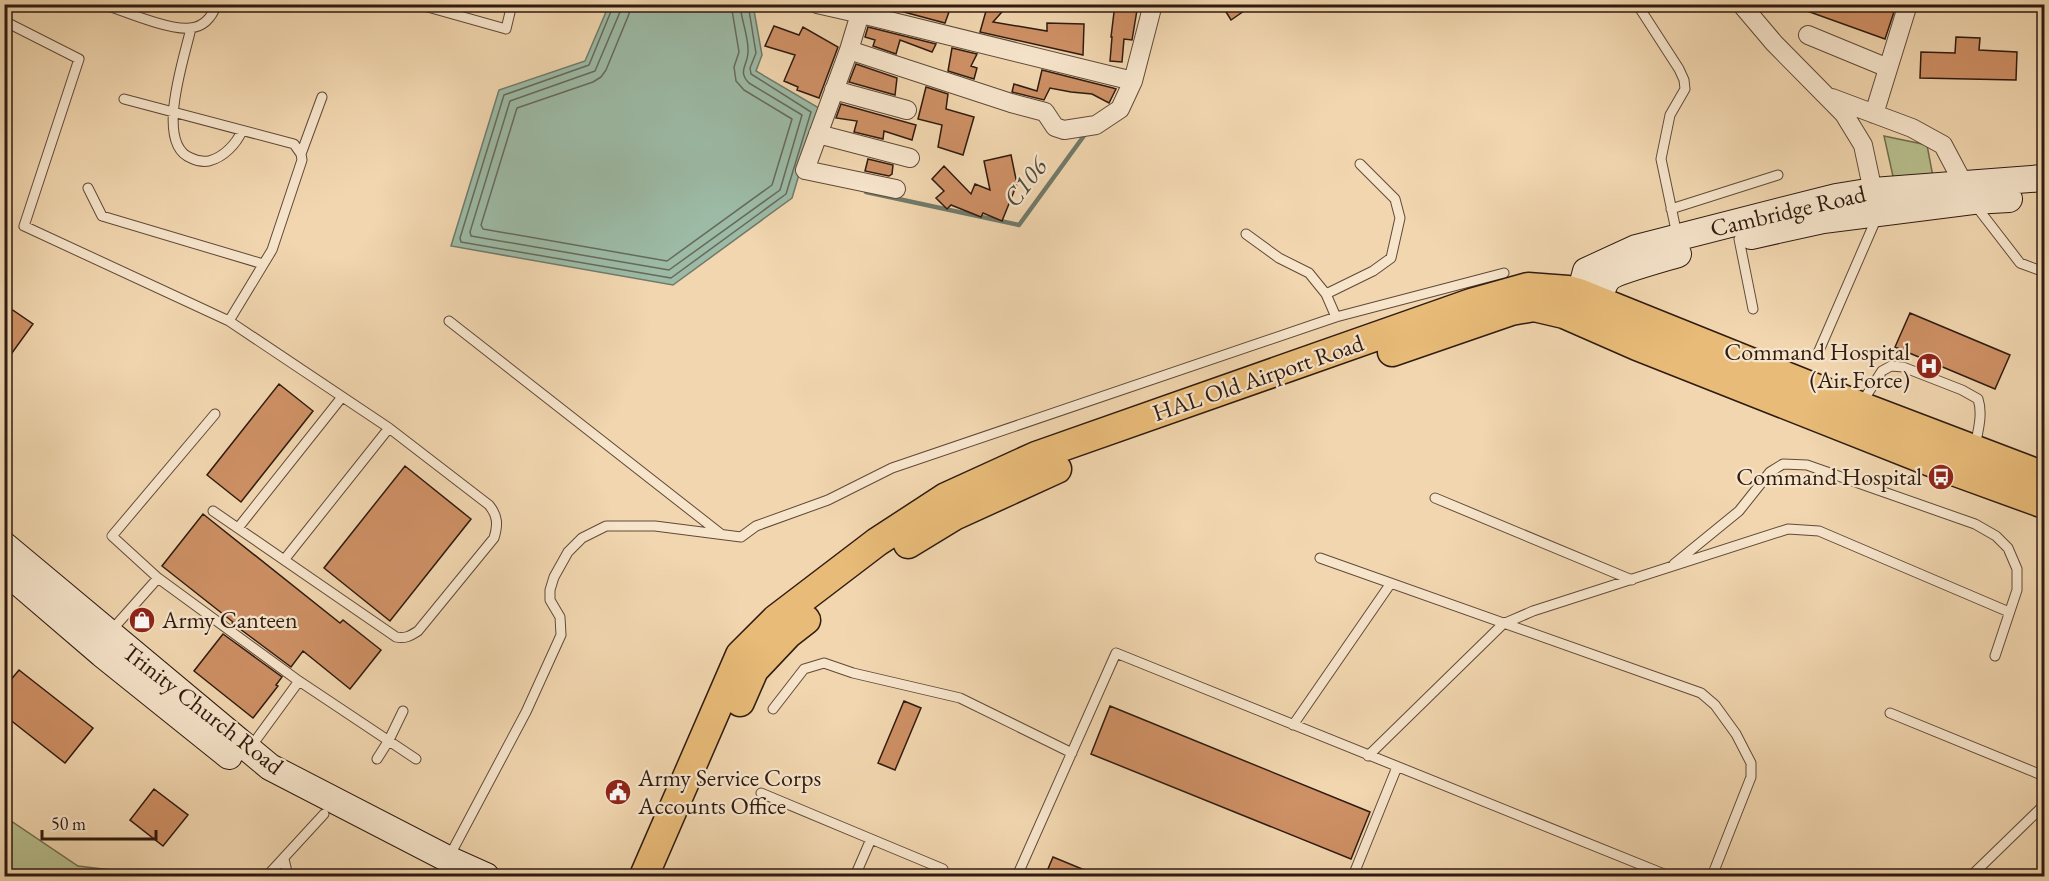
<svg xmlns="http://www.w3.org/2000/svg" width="2049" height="881" viewBox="0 0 2049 881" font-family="'EB Garamond',serif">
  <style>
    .green { fill: #b7be8d; stroke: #736c4e; stroke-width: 1.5 }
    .water { fill: #9cbaa6; stroke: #707a6a; stroke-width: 1.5 }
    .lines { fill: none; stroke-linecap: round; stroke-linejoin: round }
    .shore { stroke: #666a5b; stroke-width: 1.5 }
    .stream { stroke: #707a6a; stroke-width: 4.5 }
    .building { fill: #ce9065; stroke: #2f1b10; stroke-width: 1.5 }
    .lane-casing { stroke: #604a38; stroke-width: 11 }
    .street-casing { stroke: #604a38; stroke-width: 20 }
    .secondary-casing { stroke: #2f1b10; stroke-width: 28 }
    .primary-casing { stroke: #2f1b10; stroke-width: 31 }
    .lane { stroke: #f6e4cb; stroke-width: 9 }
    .street { stroke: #f6e4cb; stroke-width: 18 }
    .secondary { stroke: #f6e4cb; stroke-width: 26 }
    .primary { stroke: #e8bb78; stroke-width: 28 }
    .labels { text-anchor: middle; stroke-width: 4.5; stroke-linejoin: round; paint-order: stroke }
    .street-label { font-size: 24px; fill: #2f1b10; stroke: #f6e4cb }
    .poi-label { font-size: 24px; fill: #2f1b10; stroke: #f6e4cb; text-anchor: end }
    .water-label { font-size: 26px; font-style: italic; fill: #504b3d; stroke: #f6e4cb }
  </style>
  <rect width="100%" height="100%" fill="#f1d6af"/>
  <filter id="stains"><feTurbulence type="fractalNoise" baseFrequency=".00333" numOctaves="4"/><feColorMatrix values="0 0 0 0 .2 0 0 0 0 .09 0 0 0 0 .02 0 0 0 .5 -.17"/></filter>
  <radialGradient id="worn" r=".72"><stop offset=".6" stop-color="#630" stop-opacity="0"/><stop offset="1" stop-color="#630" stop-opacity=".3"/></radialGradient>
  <path class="green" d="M1884,136L1927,145L1935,187L1896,190Z
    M5,821H11L78,866L111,870L116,876H5Z"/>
  <path class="water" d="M609,5H753L762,55L756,71L819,108L792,198L673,285L451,246L499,90L585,61Z"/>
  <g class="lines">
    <path class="shore" d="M614,4L589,65L504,95L460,238L461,242L671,278L786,194L811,112L751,74L750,68L756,53L748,4
      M621,4L620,12L595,71L510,101L470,232L471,236L669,270L780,190L802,115L749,83C737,71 748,65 748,52C749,37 741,20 740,4
      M630,4L629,14L606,70L601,77L593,82L517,108L481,225L483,229L667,261L772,185L792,119L744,90L736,81L734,67L739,52L731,4"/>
    <path class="stream" d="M866,192L1019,225L1086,133"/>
  </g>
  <path class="building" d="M874,4H942L940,8L949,12L945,23Z
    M988,4H1009L993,22L1047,31V23L1084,24L1083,55L980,32Z
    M1115,4H1138L1132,40L1124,39L1122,62L1110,61L1112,37H1111Z
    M1221,4H1254L1231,20Z
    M1793,4H1873L1894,12L1885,39L1793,6Z
    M774,26L799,35L803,27L838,47L819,98L797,90L798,87L784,81L795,55L765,46Z
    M868,27L936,44L932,52L900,40L896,54L873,46L875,40L865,37Z
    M1956,37L1980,38L1979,50L2017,52L2016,80L1920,78L1921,52L1955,53Z
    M952,48L977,54L971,66L977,68L974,79L948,71Z
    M856,64L897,78L895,95L849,82Z
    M1042,70L1113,88L1116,89L1109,103L1092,94L1071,92L1050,88L1044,100L1012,92L1014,84L1037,91Z
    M926,87L948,94L946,109L974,117L963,155L938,147L942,125L918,119Z
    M841,104L916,125L912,140L884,131L883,139L854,132L857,121L836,118Z
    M1011,155L1017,184L1002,221L983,213L981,217L951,205L947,209L936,198L944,191L932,179L944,166L971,194L975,184L990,190L984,161Z
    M868,159L893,165L892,174L889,176L865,171Z
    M4,304L33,324L4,364Z
    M1910,313L2010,355L1995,389L1895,347Z
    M279,384L313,411L241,502L207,475Z
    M405,466L471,519L390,621L324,568Z
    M203,514L340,623L343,620L381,650L350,689L303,651L291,667L232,623L233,622L162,566Z
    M223,634L282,677L276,685L278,686L253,718L194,671Z
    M19,670L93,728L65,763L4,715V688Z
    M904,701L921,708L895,770L878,763Z
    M1110,706L1370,812L1351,859L1091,754Z
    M154,789L188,815L163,846L130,820Z
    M1053,857L1099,876H1045Z"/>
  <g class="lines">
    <defs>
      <path id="lane" d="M103,4C123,11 171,31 190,28C204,27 212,17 217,4
        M417,4L506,29L512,4
        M1637,4L1679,69L1684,80L1685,89L1670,115L1661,159L1677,235
        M4,17L9,4
        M4,21L79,59L24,226L229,321L389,428L489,505C498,516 498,525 494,538L418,631C410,636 405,639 396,637L213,511
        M191,28C185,56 154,144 191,158C197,161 203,162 209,161C224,157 236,144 242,131
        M124,99L294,144L301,154L302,160L272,250L229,321
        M301,154L322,97
        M88,188L102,216L263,264
        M1976,206L2020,263L2044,272
        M1671,209L1778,175
        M1246,234L1279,258L1309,273L1326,294L1336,317
        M1739,239L1753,309
        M1326,294L1373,271L1391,258L1400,218L1395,199L1360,164
        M449,321L721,534
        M1818,353L1877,217
        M1861,404L1882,371L1891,366L1903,367L1962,390L1978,399C1983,414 1978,431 1975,446
        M215,414L112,536L158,578L296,679L416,759
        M1435,498L1632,580
        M238,528L342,397
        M1320,558L1701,693L1715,705L1736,734L1751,763V777L1712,876
        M284,560L389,428
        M1674,564L1739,511L1770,472L1783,464L1807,465L1975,524L1996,536L2008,548L2017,569V590L1995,656
        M110,632L158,578
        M773,709L804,669L824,663L853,673L960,698L1072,753
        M1890,713L2044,776
        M1293,725L1391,583
        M250,748L299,681
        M1368,756L1503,624L1533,611L1788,529L1819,531L2009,612
        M377,759L389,740L403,711
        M761,793L871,839
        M449,857L526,712L561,635L560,617L550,600V590L554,577L568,552L582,538L606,526H655L741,537L756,526L828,500L892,468L1336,317L1504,273
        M284,859L288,876
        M267,876L324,814
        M855,876L871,839L943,869
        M1017,876L1116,653L1669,876
        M1353,876L1397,767
        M1971,876L2044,805"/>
      <path id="street" d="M817,4L861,14L1133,81L1153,4
        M863,4L849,50L805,170L896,189
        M1741,4L1774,43L1844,114L1863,145L1875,201
        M1808,35L1888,68
        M849,50L1011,103L1045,112L1055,127L1064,130L1096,125L1120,109L1133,81
        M834,90L907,110
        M1832,98L1912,128L1943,145L1969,194
        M1874,114L1908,4
        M818,134L910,158"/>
      <path id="secondary" d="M1751,236L1823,220L1973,201L2009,199
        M1575,312L1586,271L1636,248L1836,197L1873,191L2044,178
        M1596,322C1598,309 1599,291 1607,280C1613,272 1665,258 1678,254
        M4,545L270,767L448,859L486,876
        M4,570L102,654L229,756"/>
      <path id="primary" d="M1392,352L1511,311L1534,307L1564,314L1637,346L1956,472L2044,504
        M908,544L954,516L1057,469
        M740,702L754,670L788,634L806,620
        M644,876L740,655L776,619L877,542L946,497L1036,456L1471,303L1528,287L1568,290L1579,293L1860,406L2044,476"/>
    </defs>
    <use href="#lane" class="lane-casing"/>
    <use href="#street" class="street-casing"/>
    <use href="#secondary" class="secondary-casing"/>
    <use href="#primary" class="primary-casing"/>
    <use href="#lane" class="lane"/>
    <use href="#street" class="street"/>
    <use href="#secondary" class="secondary"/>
    <use href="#primary" class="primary"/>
  </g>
  <defs>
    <symbol id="hospital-disc" viewBox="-11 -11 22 22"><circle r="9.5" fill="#8f2418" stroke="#f6e4cb"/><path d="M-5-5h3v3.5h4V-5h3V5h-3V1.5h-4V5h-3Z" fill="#fff"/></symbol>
    <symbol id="bus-disc" viewBox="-11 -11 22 22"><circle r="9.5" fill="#8f2418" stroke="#f6e4cb"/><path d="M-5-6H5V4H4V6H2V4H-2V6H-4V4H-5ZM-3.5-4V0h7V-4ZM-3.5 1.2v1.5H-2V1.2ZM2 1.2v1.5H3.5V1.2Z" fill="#fff"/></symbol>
    <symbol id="shop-disc" viewBox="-11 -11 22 22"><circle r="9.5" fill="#8f2418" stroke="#f6e4cb"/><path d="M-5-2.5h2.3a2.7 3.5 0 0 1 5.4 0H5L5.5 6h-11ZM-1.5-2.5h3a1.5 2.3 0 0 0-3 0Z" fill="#fff"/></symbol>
    <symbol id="civic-disc" viewBox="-11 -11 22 22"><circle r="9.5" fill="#8f2418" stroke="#f6e4cb"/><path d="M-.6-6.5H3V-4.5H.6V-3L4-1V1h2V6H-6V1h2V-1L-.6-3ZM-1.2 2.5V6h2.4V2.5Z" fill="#fff"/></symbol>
  </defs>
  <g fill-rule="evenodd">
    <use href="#hospital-disc" x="1914" y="351" width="30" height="30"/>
    <use href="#bus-disc" x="1926" y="462" width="30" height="30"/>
    <use href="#shop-disc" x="127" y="605" width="30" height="30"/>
    <use href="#civic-disc" x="603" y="777" width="30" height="30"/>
  </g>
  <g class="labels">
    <g class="street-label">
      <text transform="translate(1788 211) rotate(-13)" y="8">Cambridge Road</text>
      <text transform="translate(1258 378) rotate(-19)" y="8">HAL Old Airport Road</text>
      <text transform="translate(203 709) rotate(38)" y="8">Trinity Church Road</text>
    </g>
    <g class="poi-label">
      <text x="1910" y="360">Command Hospital<tspan x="1910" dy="28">(Air Force)</tspan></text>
      <text x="1922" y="485">Command Hospital</text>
      <text x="162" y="628" text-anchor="start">Army Canteen</text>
      <text x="638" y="786" text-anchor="start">Army Service Corps<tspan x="638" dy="28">Accounts Office</tspan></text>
    </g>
    <g class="water-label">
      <text transform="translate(1025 182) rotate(-53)" y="9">C106</text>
    </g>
  </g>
  <rect width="2049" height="881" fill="none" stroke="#f1d6af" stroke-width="24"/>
  <rect x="6" y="6" width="2037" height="869" fill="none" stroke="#2f1b10" stroke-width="3"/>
  <rect x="12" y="12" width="2025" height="857" fill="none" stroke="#2f1b10" stroke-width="1.5"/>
  <path d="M42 830v9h114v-9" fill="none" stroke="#2f1b10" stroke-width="3"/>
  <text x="51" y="830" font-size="18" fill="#2f1b10" stroke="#f6e4cb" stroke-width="4.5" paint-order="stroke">50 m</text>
  <rect width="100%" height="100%" filter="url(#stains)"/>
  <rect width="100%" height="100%" fill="url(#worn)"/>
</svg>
